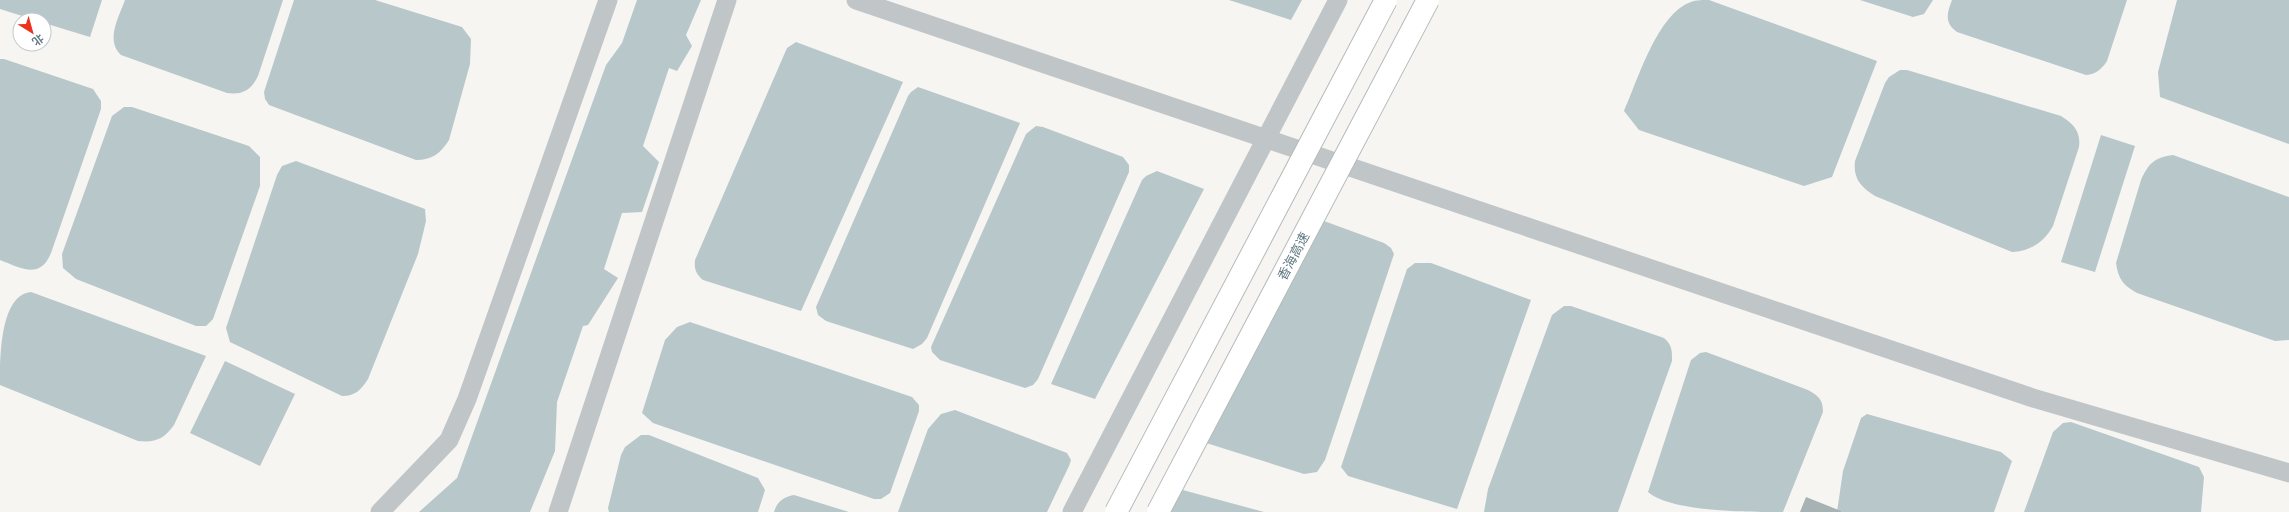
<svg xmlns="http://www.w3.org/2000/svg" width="2289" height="512" viewBox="0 0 2289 512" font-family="'Roboto Condensed','Noto Sans SC',sans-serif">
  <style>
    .water { fill: #b8c7c9 }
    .building { fill: #a7b2b5 }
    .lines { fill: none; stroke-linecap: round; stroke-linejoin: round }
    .minor { stroke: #c0c6c8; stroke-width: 19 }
    .highway-bridge-casing { stroke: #b5babc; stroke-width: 24; stroke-linecap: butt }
    .highway-bridge { stroke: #fff; stroke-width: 22 }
    .labels { text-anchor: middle; stroke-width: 4; stroke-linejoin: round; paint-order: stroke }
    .street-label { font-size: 13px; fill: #637a84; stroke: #fff }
  </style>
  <rect width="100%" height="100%" fill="#f6f5f2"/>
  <path class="water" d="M0,0H102L90,37L44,23V20H35L0,9Z
    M125,0H283L258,76C251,90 243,95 227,93L121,55C105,40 119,17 125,0Z
    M294,0H375L462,27L471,39L470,64L449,140C440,154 432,160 416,160L269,105L265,99L264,92Z
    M637,0H701L686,35L692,46L677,71L669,68L643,146L659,162L642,212L622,213L604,269L618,278L588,325L583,326L557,402L555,451L530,512H419L457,478L606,65L622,43Z
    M1229,0H1302L1291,20Z
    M1709,0L1877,61L1832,177L1804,186L1639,130L1624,111C1638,80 1657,14 1691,2C1696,0 1704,0 1709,0Z
    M1860,0H1933L1924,14L1913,17Z
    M1952,0H2127L2107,61C2101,70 2096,74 2086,75L1957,32C1944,23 1947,13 1952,0Z
    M2177,0H2289V144L2160,97L2158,72Z
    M796,42L903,82L801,311L703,280C696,274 694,269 695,260L787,48Z
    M0,59H4L93,89L101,101V109L51,253C40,280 21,268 0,260Z
    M1900,70H1907L2061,116C2074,124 2081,132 2079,147L2053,226C2044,242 2031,251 2012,252L1875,196C1861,187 1853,179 1855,161L1885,83L1889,77Z
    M918,87L1020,123L927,338L922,344L913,349L826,321L818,315L816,307L908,96L911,92Z
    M124,107H132L249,146L260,157V186L213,319L206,326H196L76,279L63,268L62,254L108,127L112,116Z
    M1036,126L1043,127L1123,157L1129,165V172L1038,379L1033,385L1025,388L940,360L932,352L931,347L1026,134Z
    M2101,135L2135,146L2095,272L2061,262Z
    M2173,155L2289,197V340L2275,341L2137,293C2124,286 2118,279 2116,263L2141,180C2148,164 2155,157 2173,155Z
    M296,161L425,209L426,221L418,254L368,379C361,390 355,396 342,396L230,342L226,328L277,175L282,166Z
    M1157,171L1204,189L1095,399L1051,384L1142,180L1146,176Z
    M1324,221L1384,243L1391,248L1394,254L1325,460L1317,472L1304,474L1200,441Z
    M1415,263H1431L1531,300L1457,509L1348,476L1341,467L1407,269Z
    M31,292L206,356L174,425C164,439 155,443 138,441L0,385C0,357 0,295 31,292Z
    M1564,306H1571L1664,338C1672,345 1672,350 1672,361L1618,512H1484L1488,489L1552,315Z
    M690,322L912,397L919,405V411L890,493L881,499H874L653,423L642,413L665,340L677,327Z
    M1706,352L1808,390C1819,396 1823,400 1823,412L1783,512C1748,512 1671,512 1648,492L1691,360L1700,353Z
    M225,361L295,394L260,466L190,433Z
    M955,410L1067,453L1071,460L1069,466L1047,512H898L928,429L941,414Z
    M1867,414L2001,452L2012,461L1994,512H1837L1843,471L1861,418Z
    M2071,422L2199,467L2204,477L2201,512H2024L2053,432L2063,423Z
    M641,435H649L758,478L765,490L758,512H609L608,508L621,455L625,447Z
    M1179,489L1264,512H1167Z
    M794,495L849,512H774C777,502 783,497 794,495Z"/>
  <path class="building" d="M1806,497L1841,511V512H1800Z"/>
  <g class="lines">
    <path class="minor" d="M856,0L2033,398L2289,473
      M380,512L449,440L467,399L608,0
      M558,512L727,0
      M1072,512L1338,0"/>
    <defs>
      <path id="highway-bridge" d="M1116,512L1386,0
        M1158,512L1428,0"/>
    </defs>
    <use href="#highway-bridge" class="highway-bridge-casing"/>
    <use href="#highway-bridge" class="highway-bridge"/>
  </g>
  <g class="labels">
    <g class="street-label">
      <text transform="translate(1293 256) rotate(-62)" y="5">香海高速</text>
    </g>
  </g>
  <g transform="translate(32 32) rotate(143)"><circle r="19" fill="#ffffff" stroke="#c1cace"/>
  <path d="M0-3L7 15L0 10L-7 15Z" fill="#eb331c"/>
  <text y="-6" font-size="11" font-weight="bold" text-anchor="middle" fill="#637a84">北</text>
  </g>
</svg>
